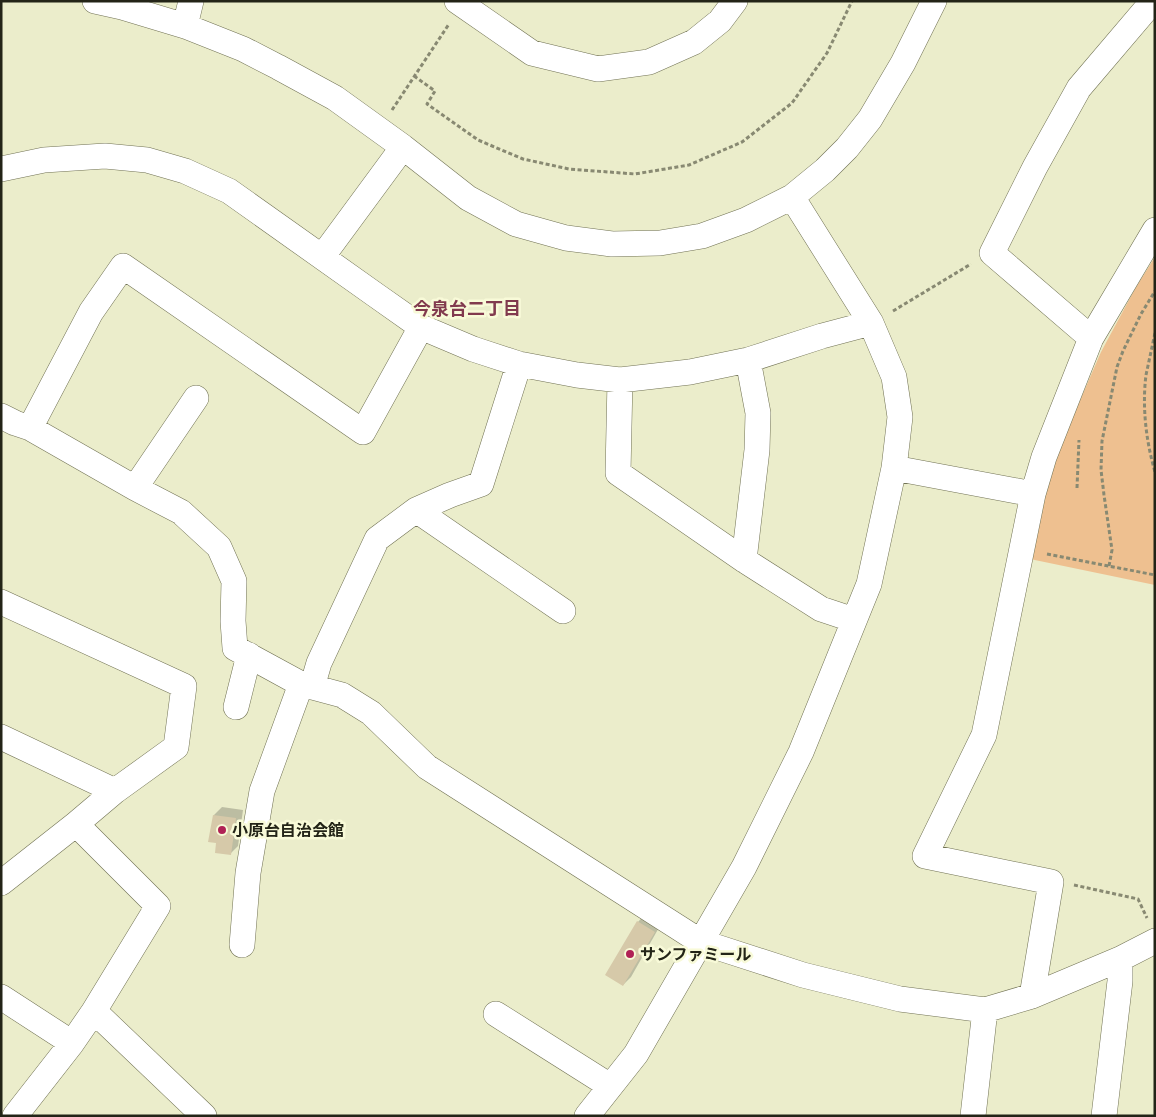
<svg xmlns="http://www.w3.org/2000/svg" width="1156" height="1117" viewBox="0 0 1156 1117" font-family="'Public Sans','Noto Sans JP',sans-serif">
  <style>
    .green { fill: #eec090 }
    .shadow { fill: #0003 }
    .building { fill: #d6c9a9 }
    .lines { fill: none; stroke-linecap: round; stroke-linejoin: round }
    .minor-casing { stroke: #717254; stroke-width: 26 }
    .path { stroke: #888972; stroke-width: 3; stroke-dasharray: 4 2.5; stroke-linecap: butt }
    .minor { stroke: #fff; stroke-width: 25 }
    .poi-dot { fill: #b02156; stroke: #f8fad8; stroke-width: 2 }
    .labels { text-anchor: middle; stroke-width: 5; stroke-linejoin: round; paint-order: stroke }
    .poi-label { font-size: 16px; font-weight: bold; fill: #232417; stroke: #f8fad8; text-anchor: start }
    .neighbourhood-label { font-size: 18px; font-weight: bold; fill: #813a4e; stroke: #f8fad8 }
  </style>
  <rect width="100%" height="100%" fill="#ebedcb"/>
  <path class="green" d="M1155,257V585L1030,559L1051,472L1068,428L1101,352L1136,287Z"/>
  <path class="shadow" d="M222,807L243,810L238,846L230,854L218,842L214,815Z
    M645,914L661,924L631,977L623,985L638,922Z"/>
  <path class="building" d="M213,815L236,818L231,855L215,853L216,843L208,842Z
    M637,921L655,932L623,986L605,975Z"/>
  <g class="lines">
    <defs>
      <path id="minor" d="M95,1L122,7L185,26L243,49L278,67L335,98L403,147L468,198L516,224L566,238L612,244L660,243L702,236L746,220L792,197L825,170L847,148L870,119L903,63L934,1
        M457,1L532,53L598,69L649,62L694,42L720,21L735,1
        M185,26L191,1
        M1,169L44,160L105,156L147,160L185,171L229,191L377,296L421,327L473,349L519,364L577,375L620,380L690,372L748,360L822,336L871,323
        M322,257L403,147
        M1091,338L992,253L1035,167L1079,88L1153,1
        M620,380L618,473L744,560L821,609L854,620
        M1,416L15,423L30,428L135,488L181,512L219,547L234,581L233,621L235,648L301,684L342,695L371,713L427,767L701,942L803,975L900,999L985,1010L1032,996L1120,959L1155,941
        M30,428L91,312L123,266L363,432L421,327
        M894,468L1033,494
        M135,488L196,398
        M416,510L563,611
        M744,560L757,450L758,413L748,360
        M1,602L184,686L176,747L115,791L76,824L1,883
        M312,687L319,663L377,539L416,510L450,495L481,484L519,364
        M236,707L249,655
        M1,737L115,791
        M242,945L248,873L262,791L301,684
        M1032,996L1051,882L925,856L984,735L1033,494L1044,457L1091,338L1155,230
        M1,997L72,1043
        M94,1011L204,1116
        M496,1014L610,1086
        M15,1116L72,1043L94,1011L158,906L76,824
        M587,1116L636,1054L744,867L801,752L869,584L894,468L900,417L894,377L871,323L792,197
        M973,1116L985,1010
        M1104,1116L1120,981V959"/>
    </defs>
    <use href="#minor" class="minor-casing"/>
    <path class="path" d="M414,76L435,91L427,104L478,140L523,159L569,169L635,174L689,165L742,142L792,103L827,53L852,1
      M392,110L449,24
      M893,311L971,264
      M1155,333C1152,347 1149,361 1146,375C1142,407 1146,441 1155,472
      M1077,488L1079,440
      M1047,554L1155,575
      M1109,566L1112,550L1104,495L1101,470L1102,441L1117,367L1123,351L1141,314L1155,291
      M1074,885L1138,899L1147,918"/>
    <use href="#minor" class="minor"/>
  </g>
  <g class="poi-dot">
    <circle cx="222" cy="830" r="5"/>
    <circle cx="630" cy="954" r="5"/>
  </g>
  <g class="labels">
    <g class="poi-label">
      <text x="232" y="836">小原台自治会館</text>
      <text x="640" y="960">サンファミール</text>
    </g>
    <g class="neighbourhood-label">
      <text x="467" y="315">今泉台二丁目</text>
    </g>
  </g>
  <rect width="1156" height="1117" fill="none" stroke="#232417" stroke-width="5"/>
</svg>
